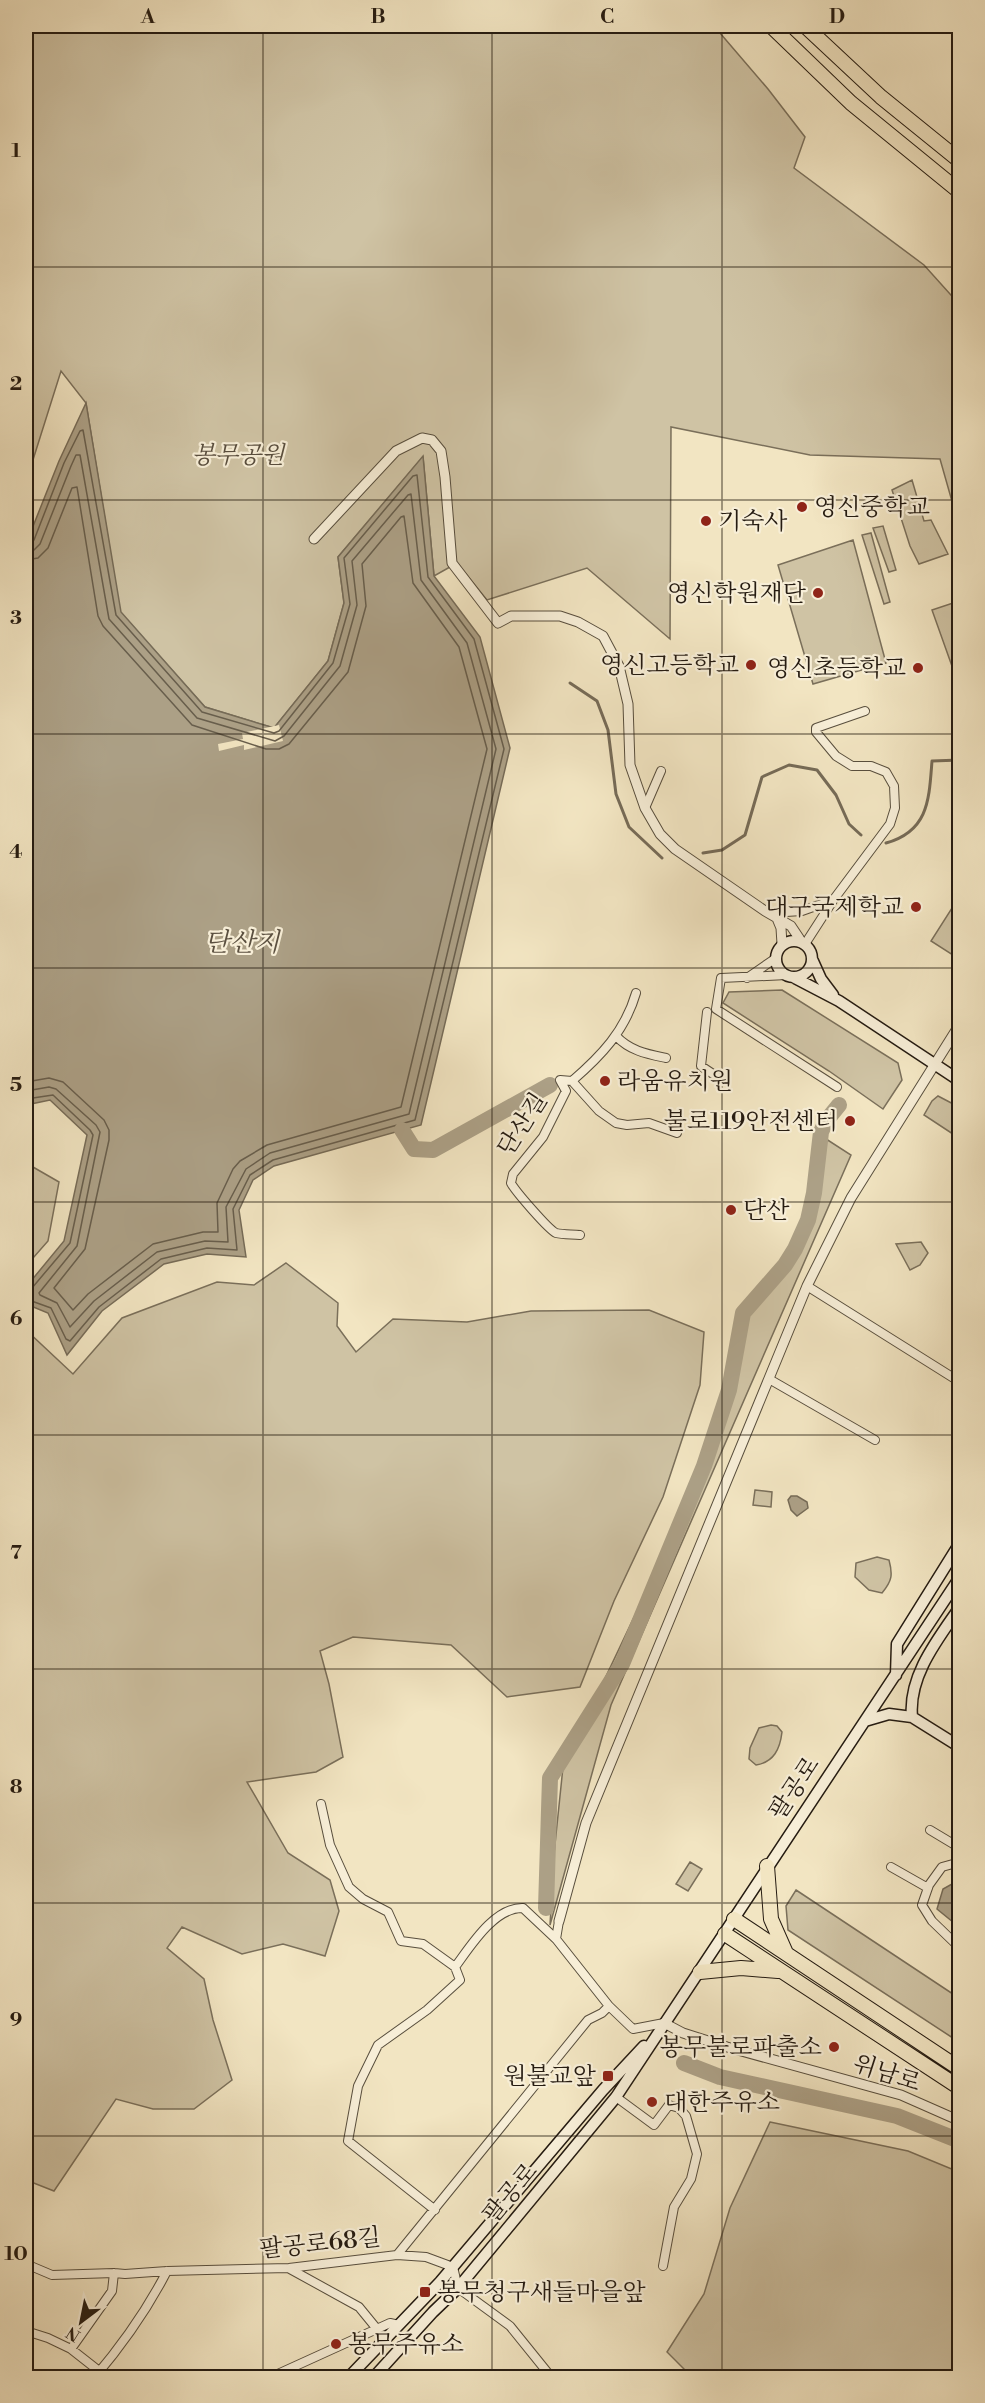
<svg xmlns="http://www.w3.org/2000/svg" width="985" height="2403" viewBox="0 0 985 2403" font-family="'Libre Bodoni','Noto Serif KR',serif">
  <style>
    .green { fill: #cfc3a4; stroke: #7a6f5a; stroke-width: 1.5 }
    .water { fill: #aca086; stroke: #766b57; stroke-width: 1.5 }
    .pier { fill: #f2e5c2 }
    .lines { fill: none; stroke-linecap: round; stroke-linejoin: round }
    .shore { stroke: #685e4c; stroke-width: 1.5 }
    .stream { stroke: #766b57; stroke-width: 3 }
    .river { stroke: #aca086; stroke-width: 16 }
    .minor-casing { stroke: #584e3d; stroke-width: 10 }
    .tertiary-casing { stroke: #584e3d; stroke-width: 11 }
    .secondary-casing { stroke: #251b11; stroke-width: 13 }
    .trunk-casing { stroke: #251b11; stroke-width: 16 }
    .motorway-casing { stroke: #251b11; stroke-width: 16 }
    .minor { stroke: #f7eed7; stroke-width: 8 }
    .tertiary { stroke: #f7eed7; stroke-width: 9 }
    .secondary { stroke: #f7eed7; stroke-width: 10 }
    .trunk { stroke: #f2e5c2; stroke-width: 14 }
    .motorway { stroke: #f2e5c2; stroke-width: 14 }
    .grid { fill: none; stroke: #251b11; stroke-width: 1.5; stroke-opacity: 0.55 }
    .poi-dot { fill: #8f2418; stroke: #f7eed7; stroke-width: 2 }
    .labels { text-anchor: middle; stroke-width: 4.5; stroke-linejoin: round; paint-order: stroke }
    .park-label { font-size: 24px; font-style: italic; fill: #584d3d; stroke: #f7eed7 }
    .poi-label { font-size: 24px; fill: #251b11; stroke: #f7eed7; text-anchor: start }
    .street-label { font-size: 24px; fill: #251b11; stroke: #f7eed7 }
    .water-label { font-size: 26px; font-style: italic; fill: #5b5040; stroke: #f7eed7 }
    .neatline { fill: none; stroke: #251b11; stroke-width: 2 }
    .grid-label { font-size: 20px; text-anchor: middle; font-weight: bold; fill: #251b11 }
  </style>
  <rect width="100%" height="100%" fill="#f2e5c2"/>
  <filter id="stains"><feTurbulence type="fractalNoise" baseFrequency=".00333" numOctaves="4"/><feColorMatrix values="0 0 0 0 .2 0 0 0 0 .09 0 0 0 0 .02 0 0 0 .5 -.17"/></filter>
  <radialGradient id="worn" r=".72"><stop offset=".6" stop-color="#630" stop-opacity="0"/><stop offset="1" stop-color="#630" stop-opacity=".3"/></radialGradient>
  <path class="green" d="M26,26H714L768,89L805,137L794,168L924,265L959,304V526L940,459L810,455L671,427L670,639L587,568L487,600L457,563L434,576L423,457L338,557L344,603L328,661L274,728L205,707L120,612L86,403L61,371L26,482Z
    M912,480L924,521L931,520L948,554L919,564L910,546L892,490Z
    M883,526L896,570L889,572L873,528Z
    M871,533L890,602L884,604L862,535Z
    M853,540L886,663L813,684L778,565Z
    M959,601L960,683H958L932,610Z
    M959,897V959L931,941Z
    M782,990L898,1063L902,1080L883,1109L829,1071L723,1003L729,992Z
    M938,1096L959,1107V1138L924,1115L932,1101Z
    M823,1137L851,1155L611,1705L550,1925L554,1854L563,1767L682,1516L746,1318L801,1250L818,1198Z
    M26,1163L59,1182L48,1241L26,1266Z
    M921,1242L928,1253L920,1265L910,1270L896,1244Z
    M286,1263L338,1303L337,1326L356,1352L393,1319L467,1322L531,1311L649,1310L704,1332L700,1385L663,1497L614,1601L580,1687L507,1697L451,1645L353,1637L320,1651L329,1684L343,1757L316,1772L247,1782L288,1853L330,1880L339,1911L325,1956L283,1944L242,1954L182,1927L167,1948L204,1979L213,2020L232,2080L194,2109H153L116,2099L54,2191L26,2180V1330L73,1374L122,1318L217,1282L254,1285Z
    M755,1490L772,1492L771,1507L753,1505Z
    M877,1557L889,1560C893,1575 892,1581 882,1593L869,1590L855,1577L856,1563Z
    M771,1725L777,1726L782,1732C780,1749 774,1762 756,1765L749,1759L750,1748L759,1728Z
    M690,1862L702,1869L688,1891L676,1884Z
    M796,1890L959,1998V2042L788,1930L786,1906Z
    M770,2122L908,2151L959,2172V2377H692L667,2352L704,2294L730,2208Z"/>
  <path class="water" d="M86,403L121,612L205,707L274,728L328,661L344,603L338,557L423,456L434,576L480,637L510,748L421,1125L274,1166L253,1180L239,1210L246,1257L207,1254L164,1264L102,1311L67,1355L48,1313L26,1304V1287L64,1241L87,1135L50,1100L26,1105V544L59,461Z
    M791,1496H797L807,1502L808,1508L797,1516L791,1510L788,1500Z
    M959,1880V1894L955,1903L959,1912V1927L937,1909L943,1889Z"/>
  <path class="pier" d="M279,725L283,741L244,750V745L219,751L218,744L243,739L242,733Z"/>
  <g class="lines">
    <path class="shore" d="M26,544L34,540L64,463L80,431L83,430L116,615L202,712L274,733L279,731L333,663L350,604L344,558L413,476L417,475L428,577L474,639L504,749L415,1120L273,1160L250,1175L233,1209L237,1250L207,1248L161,1259L99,1307L70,1341L66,1339L51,1308L26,1299
      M26,551L34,550L40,544L71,466L76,455H80L109,619L197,718L275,741L284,736L340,666L357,605L352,561L408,495L411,494L421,580L467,643L496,749L409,1114L270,1153L246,1169L226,1207L228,1242L205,1241L157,1252L94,1301L70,1327L57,1303L40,1295L39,1293L77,1246L100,1132L96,1125L56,1089L49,1087L26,1091
      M26,560L38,558L48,548L72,488L77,487L98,616L103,626L192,725L266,749H279L289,744L348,672L366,606L362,564L401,517L404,516L413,583L459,647L487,749L401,1107L267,1145L240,1161L233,1169L217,1203L218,1232H203L153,1244L88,1294L73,1310L54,1288L85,1249L109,1140V1130L104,1120L63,1082L49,1078L26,1082
      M26,1099L53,1095L90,1130L93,1135L70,1243L32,1288L26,1290"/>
    <path class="stream" d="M570,683L597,701L608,730L616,794L629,827L662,858
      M886,843C929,831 929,799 932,761L960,760
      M703,853L722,850L745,835L762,777L789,765L817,770L836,795L849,824L861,835"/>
    <path class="river" d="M402,1130L414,1149L433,1150L550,1085
      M546,1908L550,1778L622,1664L704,1466L729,1390L743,1313L785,1265L795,1249L808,1220L814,1193L821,1132L826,1121L839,1105
      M684,2063L720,2077L897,2116L960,2141"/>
    <defs>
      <path id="minor" d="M645,808L661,771
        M770,913L802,911L833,900
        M805,944L834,899L890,824L895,808L894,786L886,772L871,766H852L836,756L816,732V728L865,711
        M787,975L721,978L716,1009L837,1087
        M747,978L776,958
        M707,1012L701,1066L719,1078
        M616,1036C630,1051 647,1054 666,1058
        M572,1081L599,1111L616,1123L627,1125L649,1123L677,1133
        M580,1235C573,1234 564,1235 556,1233C549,1230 515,1191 511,1183L513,1174L543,1137L566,1091L560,1080L572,1081C601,1056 625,1031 636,993
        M807,1286L960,1382
        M769,1379L875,1440
        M321,1804L330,1845L349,1887L363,1899L388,1912L401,1941L423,1944L455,1967C470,1947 494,1907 523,1908L556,1939
        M930,1830L960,1848
        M960,1862L942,1867L929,1885L922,1905L932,1921L960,1948
        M891,1867L928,1888
        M559,1921L556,1939L609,2006L633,2029L664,2023
        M616,2097L654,2125L669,2105L679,2108L686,2116L697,2154L691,2179L674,2207L663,2266
        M435,2210L348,2141L358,2086L378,2045L427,2010L460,1980L455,1967
        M397,2255L588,2020L602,2013L609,2006
        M26,2264L52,2275L114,2273L125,2274L167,2271L289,2268L397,2255L426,2257L453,2267L458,2288L510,2326L552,2378
        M290,2269L359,2307L377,2329
        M26,2331L48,2338L71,2349L112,2291L114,2273
        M71,2349L99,2371
        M94,2378C123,2344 147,2310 167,2271
        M269,2378L390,2323L399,2325"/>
      <path id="tertiary" d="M314,539L396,451L422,438L432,440L441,451L445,477L452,563L498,623L511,616H560L578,622L603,636L619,666L628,704L630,765L645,808L660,834L675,849L765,911L791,926L801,941
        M776,916L781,928L782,944
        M559,1921L586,1823L807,1286L851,1198L960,1024
        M664,2023L683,2033L727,2047L901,2095L960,2121"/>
      <path id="secondary" d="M776 959a18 18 0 1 1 36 0a18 18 0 1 1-36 0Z
        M812,959L821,979L833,995
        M793,977L839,1001L960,1081
        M896,1675L897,1644L960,1543
        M912,1717C908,1676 938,1639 960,1607
        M865,1721L889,1714L912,1717L960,1747
        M348,2378L440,2282L603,2090L644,2046
        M373,2378L433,2312L458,2288L616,2097L960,1577"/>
      <path id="trunk" d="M767,1866L771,1919L786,1953
        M734,1919L960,2069
        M725,1934L960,2088
        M700,1972L741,1968L778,1971"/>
      <path id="motorway" d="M771,26L851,103L960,192
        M805,26L881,97L960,161"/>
    </defs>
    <use href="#minor" class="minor-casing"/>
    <use href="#tertiary" class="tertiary-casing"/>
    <use href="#secondary" class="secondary-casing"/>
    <use href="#trunk" class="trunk-casing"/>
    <use href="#motorway" class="motorway-casing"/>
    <use href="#minor" class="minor"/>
    <use href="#tertiary" class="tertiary"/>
    <use href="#secondary" class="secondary"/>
    <use href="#trunk" class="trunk"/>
    <use href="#motorway" class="motorway"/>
  </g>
  <path class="grid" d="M263,26V2378M492,26V2378M722,26V2378M26,267H960M26,500H960M26,734H960M26,968H960M26,1202H960M26,1435H960M26,1669H960M26,1903H960M26,2136H960"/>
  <g class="poi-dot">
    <circle cx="802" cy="507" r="6"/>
    <circle cx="706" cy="521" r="6"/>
    <circle cx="818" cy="593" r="6"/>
    <circle cx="751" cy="665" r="6"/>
    <circle cx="918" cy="668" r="6"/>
    <circle cx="916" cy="907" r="6"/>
    <circle cx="605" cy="1081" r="6"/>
    <circle cx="850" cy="1121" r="6"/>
    <circle cx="731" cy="1210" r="6"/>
    <circle cx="834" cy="2047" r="6"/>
    <rect x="602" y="2070" width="12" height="12" rx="3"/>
    <circle cx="652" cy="2102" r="6"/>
    <rect x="419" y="2286" width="12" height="12" rx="3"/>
    <circle cx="336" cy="2344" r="6"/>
  </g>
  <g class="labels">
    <g class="park-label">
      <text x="238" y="463">봉무공원</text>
    </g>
    <g class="poi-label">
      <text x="814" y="515">영신중학교</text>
      <text x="718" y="529">기숙사</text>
      <text x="806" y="601" text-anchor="end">영신학원재단</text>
      <text x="739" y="673" text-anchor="end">영신고등학교</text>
      <text x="906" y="676" text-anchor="end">영신초등학교</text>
      <text x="904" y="915" text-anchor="end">대구국제학교</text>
      <text x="617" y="1089">라움유치원</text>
      <text x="838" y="1129" text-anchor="end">불로119안전센터</text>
      <text x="743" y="1218">단산</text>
      <text x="822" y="2055" text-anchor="end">봉무불로파출소</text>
      <text x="596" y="2084" text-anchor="end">원불교앞</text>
      <text x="664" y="2110">대한주유소</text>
      <text x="437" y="2300">봉무청구새들마을앞</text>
      <text x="348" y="2352">봉무주유소</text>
    </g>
    <g class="street-label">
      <text transform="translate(522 1124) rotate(-57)" y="8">단산길</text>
      <text transform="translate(794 1788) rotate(-56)" y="8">팔공로</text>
      <text transform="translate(887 2073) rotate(18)" y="8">위남로</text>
      <text transform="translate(510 2193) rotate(-50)" y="8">팔공로</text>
      <text transform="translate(320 2243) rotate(-6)" y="8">팔공로68길</text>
    </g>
    <g class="water-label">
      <text x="242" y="951">단산지</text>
    </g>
  </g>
  <rect width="985" height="2403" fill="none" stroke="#f2e5c2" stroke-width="66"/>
  <g transform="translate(81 2322) rotate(212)" stroke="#f7eed7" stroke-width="4.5" paint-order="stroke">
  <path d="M0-4.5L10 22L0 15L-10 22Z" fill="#251b11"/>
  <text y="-9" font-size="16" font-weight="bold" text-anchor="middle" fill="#251b11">N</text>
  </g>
  <rect x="33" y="33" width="919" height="2337" class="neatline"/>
  <g class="grid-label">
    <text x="148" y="23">A</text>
    <text x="378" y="23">B</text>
    <text x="607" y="23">C</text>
    <text x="837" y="23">D</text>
    <text x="16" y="157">1</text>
    <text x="16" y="390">2</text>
    <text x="16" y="624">3</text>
    <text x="16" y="858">4</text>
    <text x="16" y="1091">5</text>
    <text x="16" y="1325">6</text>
    <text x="16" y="1559">7</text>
    <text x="16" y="1793">8</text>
    <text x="16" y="2026">9</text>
    <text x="16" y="2260">10</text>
  </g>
  <rect width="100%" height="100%" filter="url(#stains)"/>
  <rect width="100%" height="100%" fill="url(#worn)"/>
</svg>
